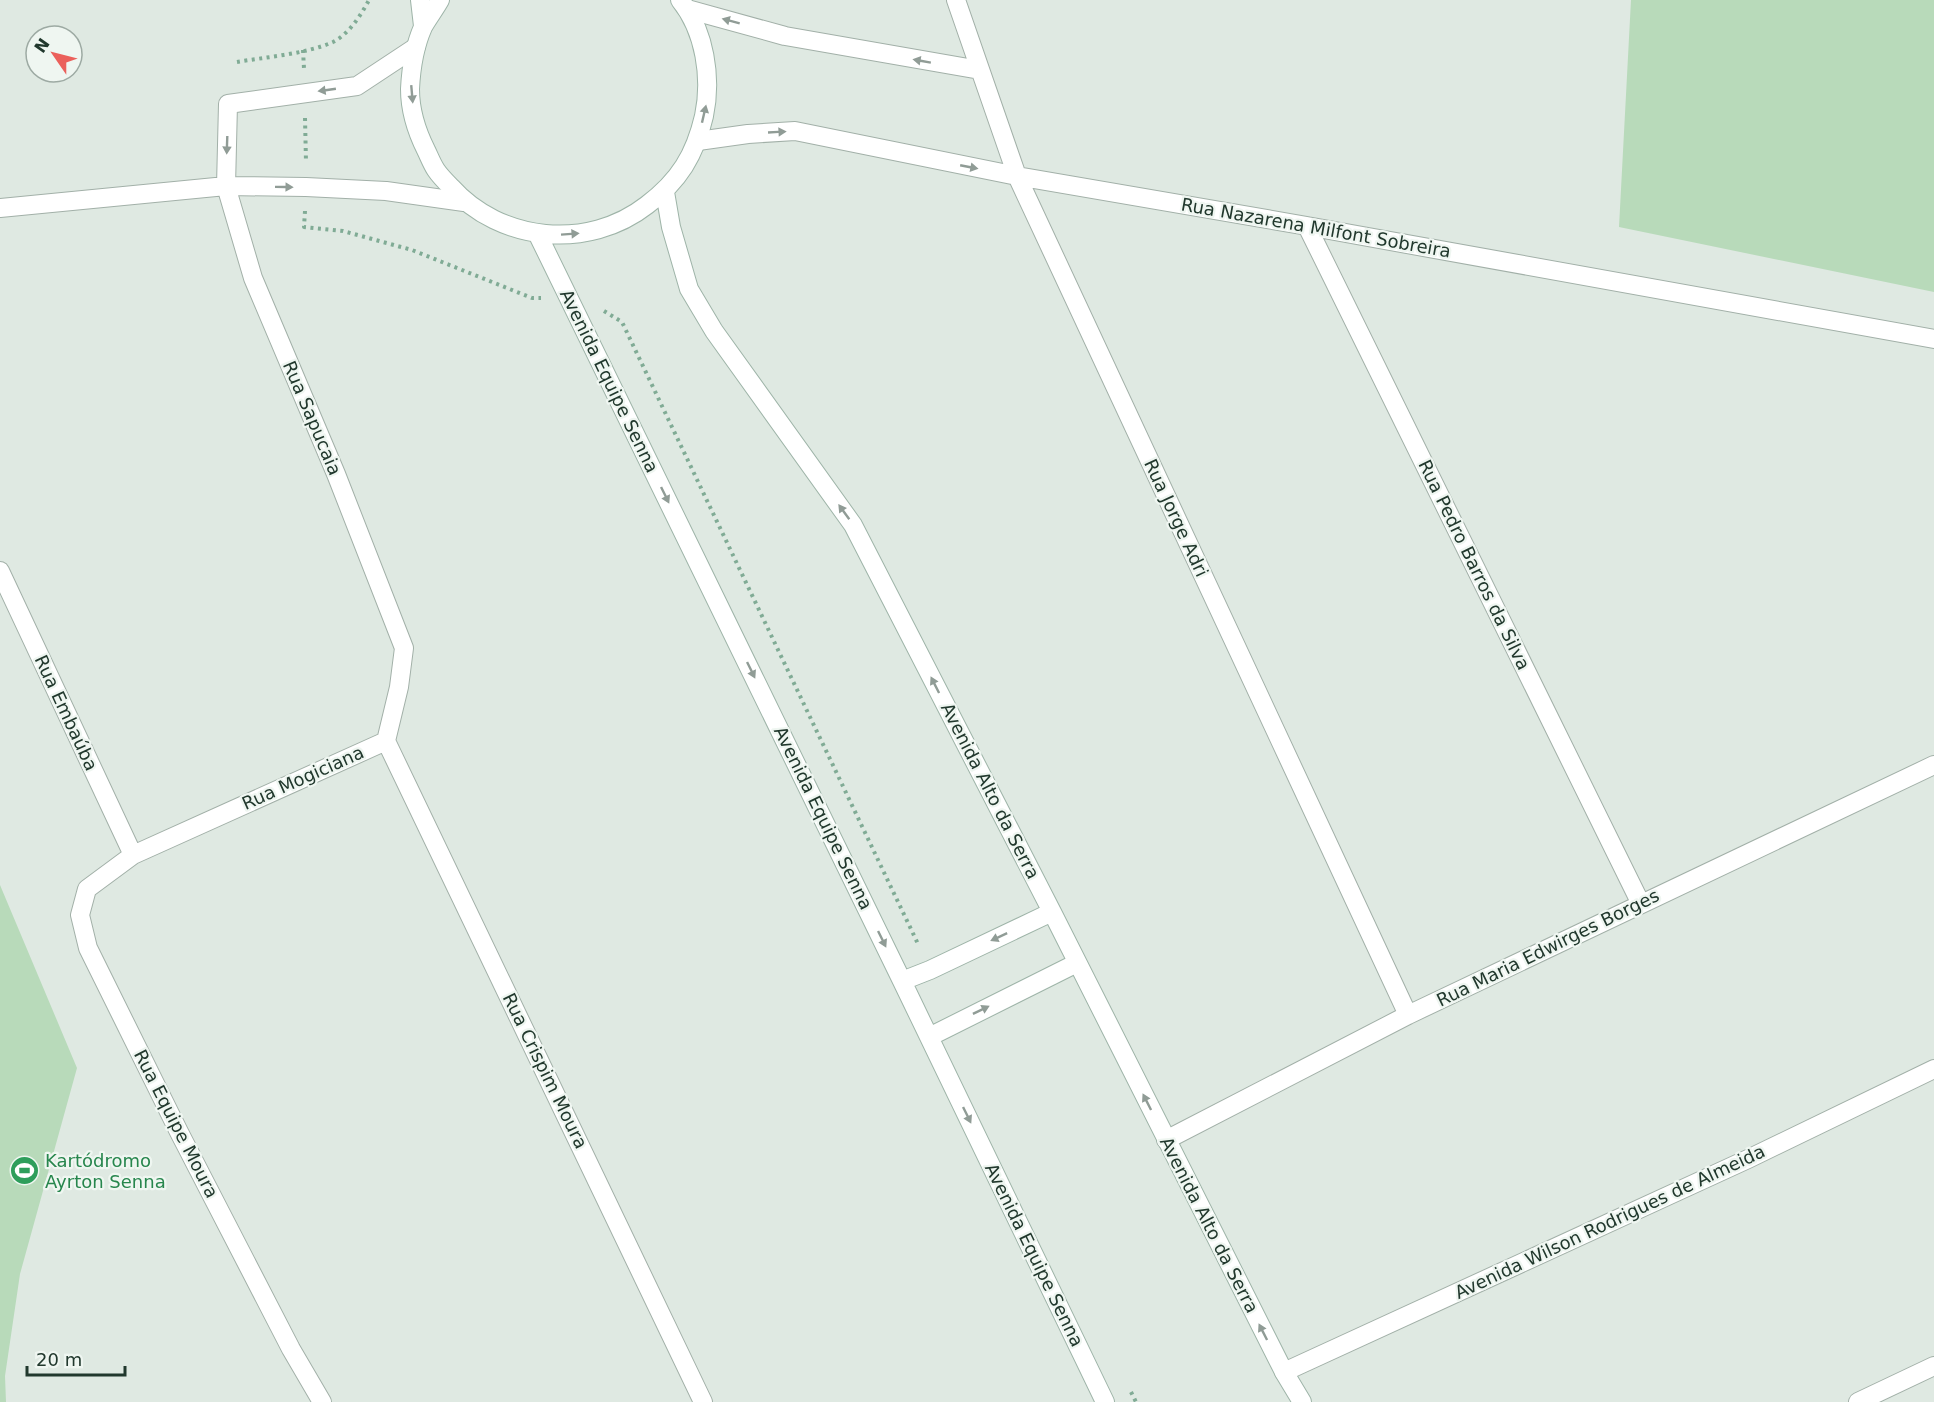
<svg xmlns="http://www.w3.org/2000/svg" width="1934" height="1402" viewBox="0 0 1934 1402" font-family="'DejaVu Sans',sans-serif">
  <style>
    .green { fill: #b8daba }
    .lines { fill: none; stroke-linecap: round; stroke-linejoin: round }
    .street-casing { stroke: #a2b0a8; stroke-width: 20 }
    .secondary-casing { stroke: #9eb4a8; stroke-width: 20 }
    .path { stroke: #80ab95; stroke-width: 4; stroke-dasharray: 3 4.5; stroke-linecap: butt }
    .street { stroke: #fff; stroke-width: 18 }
    .secondary { stroke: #fff; stroke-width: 18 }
    .oneway { fill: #909c96 }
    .labels { text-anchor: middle; stroke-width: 4.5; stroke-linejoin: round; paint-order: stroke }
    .street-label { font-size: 18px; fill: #21382d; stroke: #eff6f1 }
    .leisure-label { font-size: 18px; fill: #27864d; stroke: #eff6f1; text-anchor: start }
  </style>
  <rect width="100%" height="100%" fill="#dfe9e2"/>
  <path class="green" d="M1631,0H1934V292L1619,227Z
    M0,885L77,1068L20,1274L5,1376L6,1402H0Z"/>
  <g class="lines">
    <defs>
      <path id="street" d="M956,0L1017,176L1408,1015
        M687,9L785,36L980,70
        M698,141L748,134L795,131L1017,176L1307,226L1934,339
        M0,208L226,186L306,187L386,191L464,202
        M1307,226L1641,904
        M0,571L133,855
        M386,741L703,1402
        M1166,1140L1408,1015L1934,765
        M1284,1372L1748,1159L1934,1069
        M322,1402L291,1349L179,1132L88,948L80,915L87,889L133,855L386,741L399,687L404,648L336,474L253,278L226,186L228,104L357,86L416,47
        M1858,1402L1934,1366"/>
      <path id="secondary" d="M420,0L423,26
        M440,0C435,9 428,18 423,27C415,45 411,69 410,89C410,109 417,132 426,150C429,156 432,164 436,170C440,176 446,182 451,187C500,242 588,251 647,205C679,181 695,155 704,116C712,78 705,31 680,0
        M665,192L671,227L689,289L714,331L853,525L1052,912L1284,1372L1302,1402
        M538,235L902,981L1105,1402
        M902,981L930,970L1052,912
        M929,1037L1077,963"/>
    </defs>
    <use href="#street" class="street-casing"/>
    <use href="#secondary" class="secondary-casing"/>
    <path class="path" d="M303,50L304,69
      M237,62C266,57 306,54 333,42C349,34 361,15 369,0
      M305,118L306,162
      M305,211L304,227L343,231L412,250L532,298H541
      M604,311L622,322L919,946
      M1131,1392L1136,1402"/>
    <use href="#street" class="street"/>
    <use href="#secondary" class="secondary"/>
  </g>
  <defs><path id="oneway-solid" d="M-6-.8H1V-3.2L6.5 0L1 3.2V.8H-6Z" transform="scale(1.5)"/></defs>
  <g class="oneway">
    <use href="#oneway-solid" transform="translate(731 21) rotate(-165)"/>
    <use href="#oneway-solid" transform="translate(922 61) rotate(-170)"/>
    <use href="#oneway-solid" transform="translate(327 90) rotate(172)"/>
    <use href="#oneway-solid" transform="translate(412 94) rotate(85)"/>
    <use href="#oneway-solid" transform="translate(704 114) rotate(-77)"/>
    <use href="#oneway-solid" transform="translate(777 132) rotate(-3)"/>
    <use href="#oneway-solid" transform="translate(227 145) rotate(92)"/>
    <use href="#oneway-solid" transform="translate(969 167) rotate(11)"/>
    <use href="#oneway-solid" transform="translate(284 187) rotate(1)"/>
    <use href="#oneway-solid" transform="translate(570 234) rotate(-4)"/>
    <use href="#oneway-solid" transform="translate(665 495) rotate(64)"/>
    <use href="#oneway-solid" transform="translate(844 512) rotate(-126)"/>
    <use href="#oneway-solid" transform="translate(751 670) rotate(64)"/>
    <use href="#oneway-solid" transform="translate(935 685) rotate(-117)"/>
    <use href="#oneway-solid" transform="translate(999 937) rotate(155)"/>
    <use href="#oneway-solid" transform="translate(882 939) rotate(64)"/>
    <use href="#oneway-solid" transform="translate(981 1010) rotate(-26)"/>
    <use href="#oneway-solid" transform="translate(1147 1102) rotate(-117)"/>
    <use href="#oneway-solid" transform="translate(967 1115) rotate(64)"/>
    <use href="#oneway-solid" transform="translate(1263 1332) rotate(-117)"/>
  </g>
  <defs>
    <symbol id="stadium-disc" viewBox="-11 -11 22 22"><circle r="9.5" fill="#2e9e5b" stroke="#eff6f1"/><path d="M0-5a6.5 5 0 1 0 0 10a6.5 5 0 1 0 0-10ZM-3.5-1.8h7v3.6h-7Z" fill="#fff"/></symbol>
  </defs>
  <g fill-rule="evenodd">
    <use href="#stadium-disc" x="8" y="1154" width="33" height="33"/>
  </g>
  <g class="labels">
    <g class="street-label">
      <text transform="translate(1316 228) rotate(10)" y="6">Rua Nazarena Milfont Sobreira</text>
      <text transform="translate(609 381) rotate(64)" y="6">Avenida Equipe Senna</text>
      <text transform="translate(312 418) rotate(67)" y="6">Rua Sapucaia</text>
      <text transform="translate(1176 518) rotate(65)" y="6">Rua Jorge Adri</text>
      <text transform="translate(1474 565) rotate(64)" y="6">Rua Pedro Barros da Silva</text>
      <text transform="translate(66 713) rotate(65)" y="6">Rua Embaúba</text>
      <text transform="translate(303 778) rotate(-24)" y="6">Rua Mogiciana</text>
      <text transform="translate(990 791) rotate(63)" y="6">Avenida Alto da Serra</text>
      <text transform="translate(823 818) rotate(64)" y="6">Avenida Equipe Senna</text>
      <text transform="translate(1548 948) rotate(-26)" y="6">Rua Maria Edwirges Borges</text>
      <text transform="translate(545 1071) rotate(64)" y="6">Rua Crispim Moura</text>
      <text transform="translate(176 1124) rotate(63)" y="6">Rua Equipe Moura</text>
      <text transform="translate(1610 1222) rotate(-25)" y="6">Avenida Wilson Rodrigues de Almeida</text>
      <text transform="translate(1209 1225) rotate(63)" y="6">Avenida Alto da Serra</text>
      <text transform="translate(1034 1255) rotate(64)" y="6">Avenida Equipe Senna</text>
    </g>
    <g class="leisure-label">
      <text x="45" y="1167">Kartódromo<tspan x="45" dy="21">Ayrton Senna</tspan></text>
    </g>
  </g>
  <g transform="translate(54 54) rotate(305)"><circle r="28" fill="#eff6f1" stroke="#9daaa3" stroke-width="1.5"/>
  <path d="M0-4.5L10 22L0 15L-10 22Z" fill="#eb605b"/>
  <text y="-9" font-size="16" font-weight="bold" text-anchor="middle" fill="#21382d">N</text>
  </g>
  <path d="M27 1366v9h98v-9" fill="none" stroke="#21382d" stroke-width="3"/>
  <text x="36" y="1366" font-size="18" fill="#21382d" stroke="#eff6f1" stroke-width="4.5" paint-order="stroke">20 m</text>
</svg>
